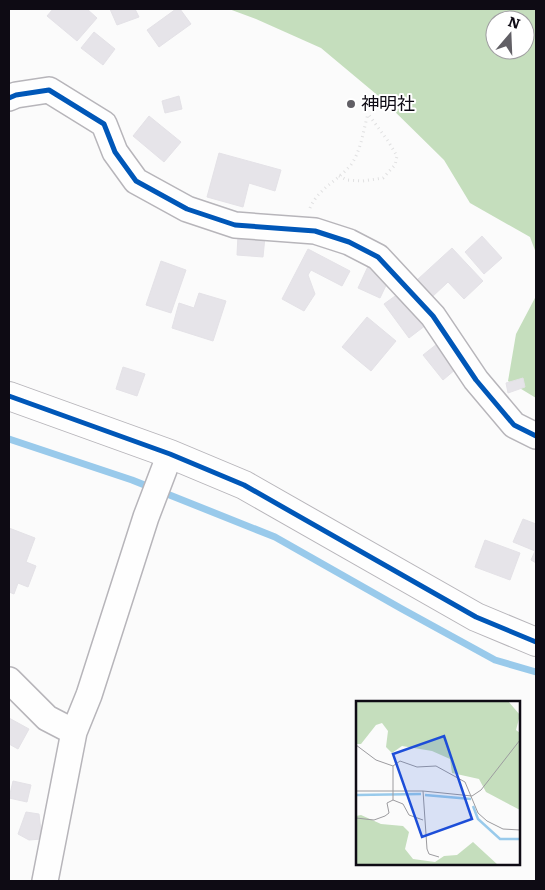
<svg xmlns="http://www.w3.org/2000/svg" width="545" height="890" viewBox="0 0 545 890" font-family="Literata,'Noto Sans JP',serif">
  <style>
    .forest { fill: #c5debd; fill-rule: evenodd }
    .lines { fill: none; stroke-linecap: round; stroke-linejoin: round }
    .stream { stroke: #99caeb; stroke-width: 7 }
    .building { fill: #e6e4e9; stroke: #e4e2e7 }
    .minor-casing { stroke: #b7b5ba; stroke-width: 28 }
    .tertiary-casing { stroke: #b7b5ba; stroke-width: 30 }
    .path { stroke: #e0e0e1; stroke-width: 3; stroke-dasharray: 1 4; stroke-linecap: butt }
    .minor { stroke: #fefefe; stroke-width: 25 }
    .tertiary { stroke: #fefefe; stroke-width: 28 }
    .cycleway-casing { stroke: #fff; stroke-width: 8 }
    .cycleway { stroke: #0057b8; stroke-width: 5 }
    .poi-dot { fill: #615f65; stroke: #fff; stroke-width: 2 }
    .labels { text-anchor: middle; stroke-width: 4; stroke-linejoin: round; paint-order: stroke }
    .poi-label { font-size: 18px; fill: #0e0b14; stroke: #fff; text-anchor: start }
    .inset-river { fill: none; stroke: #99caeb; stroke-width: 2.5 }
    .inset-road { fill: none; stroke: #9c9b9f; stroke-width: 1 }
    .view { fill: #1d4ed8; fill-opacity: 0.15; stroke: #1d4ed8; stroke-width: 2.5 }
    .inset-edge { fill: none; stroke: #0e0b14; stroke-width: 2.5 }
  </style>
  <rect width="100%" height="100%" fill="#fbfbfb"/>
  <path class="forest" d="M229,9H536V253L530,237L470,203L444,160L382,99L321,48L256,19ZM495,20H525V50H495Z
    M536,296V398L508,381L516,334Z"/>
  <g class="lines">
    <path class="stream" d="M9,439L132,480L275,537L402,609L495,660L536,672"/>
  </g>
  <path class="building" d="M53,9H87L97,18L77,41L47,16Z
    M110,9H135L139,17L117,25Z
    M176,9H180L191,24L159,47L147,30Z
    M94,32L115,49L103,65L81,48Z
    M179,96L182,109L165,113L162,101Z
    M149,116L181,142L164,162L133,136Z
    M219,153L281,170L275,191L249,183L243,207L207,197Z
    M238,235L265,237L263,257L237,255Z
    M482,236L502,258L484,274L465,252Z
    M452,248L483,281L464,299L448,282L432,297L417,280Z
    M308,249L350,271L342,286L311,270L308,275L315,294L304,311L282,299Z
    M161,261L186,270L171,313L146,305Z
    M370,262L390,277L380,298L358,288Z
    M402,291L426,325L409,338L384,304Z
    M199,293L226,301L213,341L172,328L179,303L194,308Z
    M367,317L396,341L371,371L342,347Z
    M437,344L456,369L443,380L423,355Z
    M123,367L145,374L137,396L116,389Z
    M523,378L525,387L508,393L506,383Z
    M523,519L536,524V563L531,560L535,551L513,542Z
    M9,528L35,538L26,562L36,566L28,587L18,583L14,594L9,592Z
    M485,540L520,553L510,580L475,567Z
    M9,718L29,729L18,749L9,744V745Z
    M13,781L31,785L27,802L9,798Z
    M26,812L39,814L42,839L29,840L18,834Z"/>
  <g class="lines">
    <defs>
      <path id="minor" d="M9,98L16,95L49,90L104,124L115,152L136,181L187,209L235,225L315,231L349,242L378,257L433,316L476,380L514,425L536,436
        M9,680L47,718L74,732
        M45,881L74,732L89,695L146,517L170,454"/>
      <path id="tertiary" d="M9,396L170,454L244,485L476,617L536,642"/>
    </defs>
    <use href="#minor" class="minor-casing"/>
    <use href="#tertiary" class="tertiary-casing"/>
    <path class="path" d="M339,176L347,180L363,181L383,178L395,165L397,156L388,141L369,115
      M310,208C318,189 337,181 350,166C361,152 363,131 368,114"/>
    <use href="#minor" class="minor"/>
    <use href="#tertiary" class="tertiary"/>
    <defs>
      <path id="cycleway" d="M9,98L16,95L49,90L104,124L115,152L136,181L187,209L235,225L315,231L349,242L378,257L433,316L476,380L514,425L536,436
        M9,396L170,454L244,485L476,617L536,642"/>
    </defs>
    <use href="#cycleway" class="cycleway-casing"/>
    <use href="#cycleway" class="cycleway"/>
  </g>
  <circle class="poi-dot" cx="351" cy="104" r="5"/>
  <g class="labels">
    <g class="poi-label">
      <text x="361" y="110">神明社</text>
    </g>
  </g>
  <g transform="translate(356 701)">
    <rect width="164" height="164" fill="#fbfbfb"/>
    <path d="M0,0H152L164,14L160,29L164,32V109L130,91L123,78L96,72L94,58L76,50L46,45L36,52L30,46L32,30L26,22L20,24L5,43H0ZM5,114L25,123L47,125L53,131L49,148L57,158L79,161L88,155L101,154L117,141L142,164H0V115Z" fill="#c5debd"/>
    <path class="inset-river" d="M0,94L65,93M69,94L115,98M117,105L122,118L144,138H164"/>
    <path class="inset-road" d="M0,44L20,59L37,65M37,65L44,60L61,66L80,65L109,81L122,112L131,120L147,128L164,129M37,65V99M0,90H67L116,95L125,89L164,39M67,90L71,148L73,153L83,156M0,117L18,119L29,115L33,112L31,102L37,99L47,103L53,114L67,119"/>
    <path class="view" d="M88,35L116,118L66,136L37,53Z"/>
    <rect width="164" height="164" class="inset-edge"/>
  </g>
  <rect width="545" height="890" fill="none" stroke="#0e0b14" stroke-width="20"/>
  <g transform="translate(510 35) rotate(19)"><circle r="24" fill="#ffffff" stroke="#9f9da1"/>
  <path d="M0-4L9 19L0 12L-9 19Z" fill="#615f65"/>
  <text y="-8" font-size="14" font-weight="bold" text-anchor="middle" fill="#0e0b14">N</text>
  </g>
</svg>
